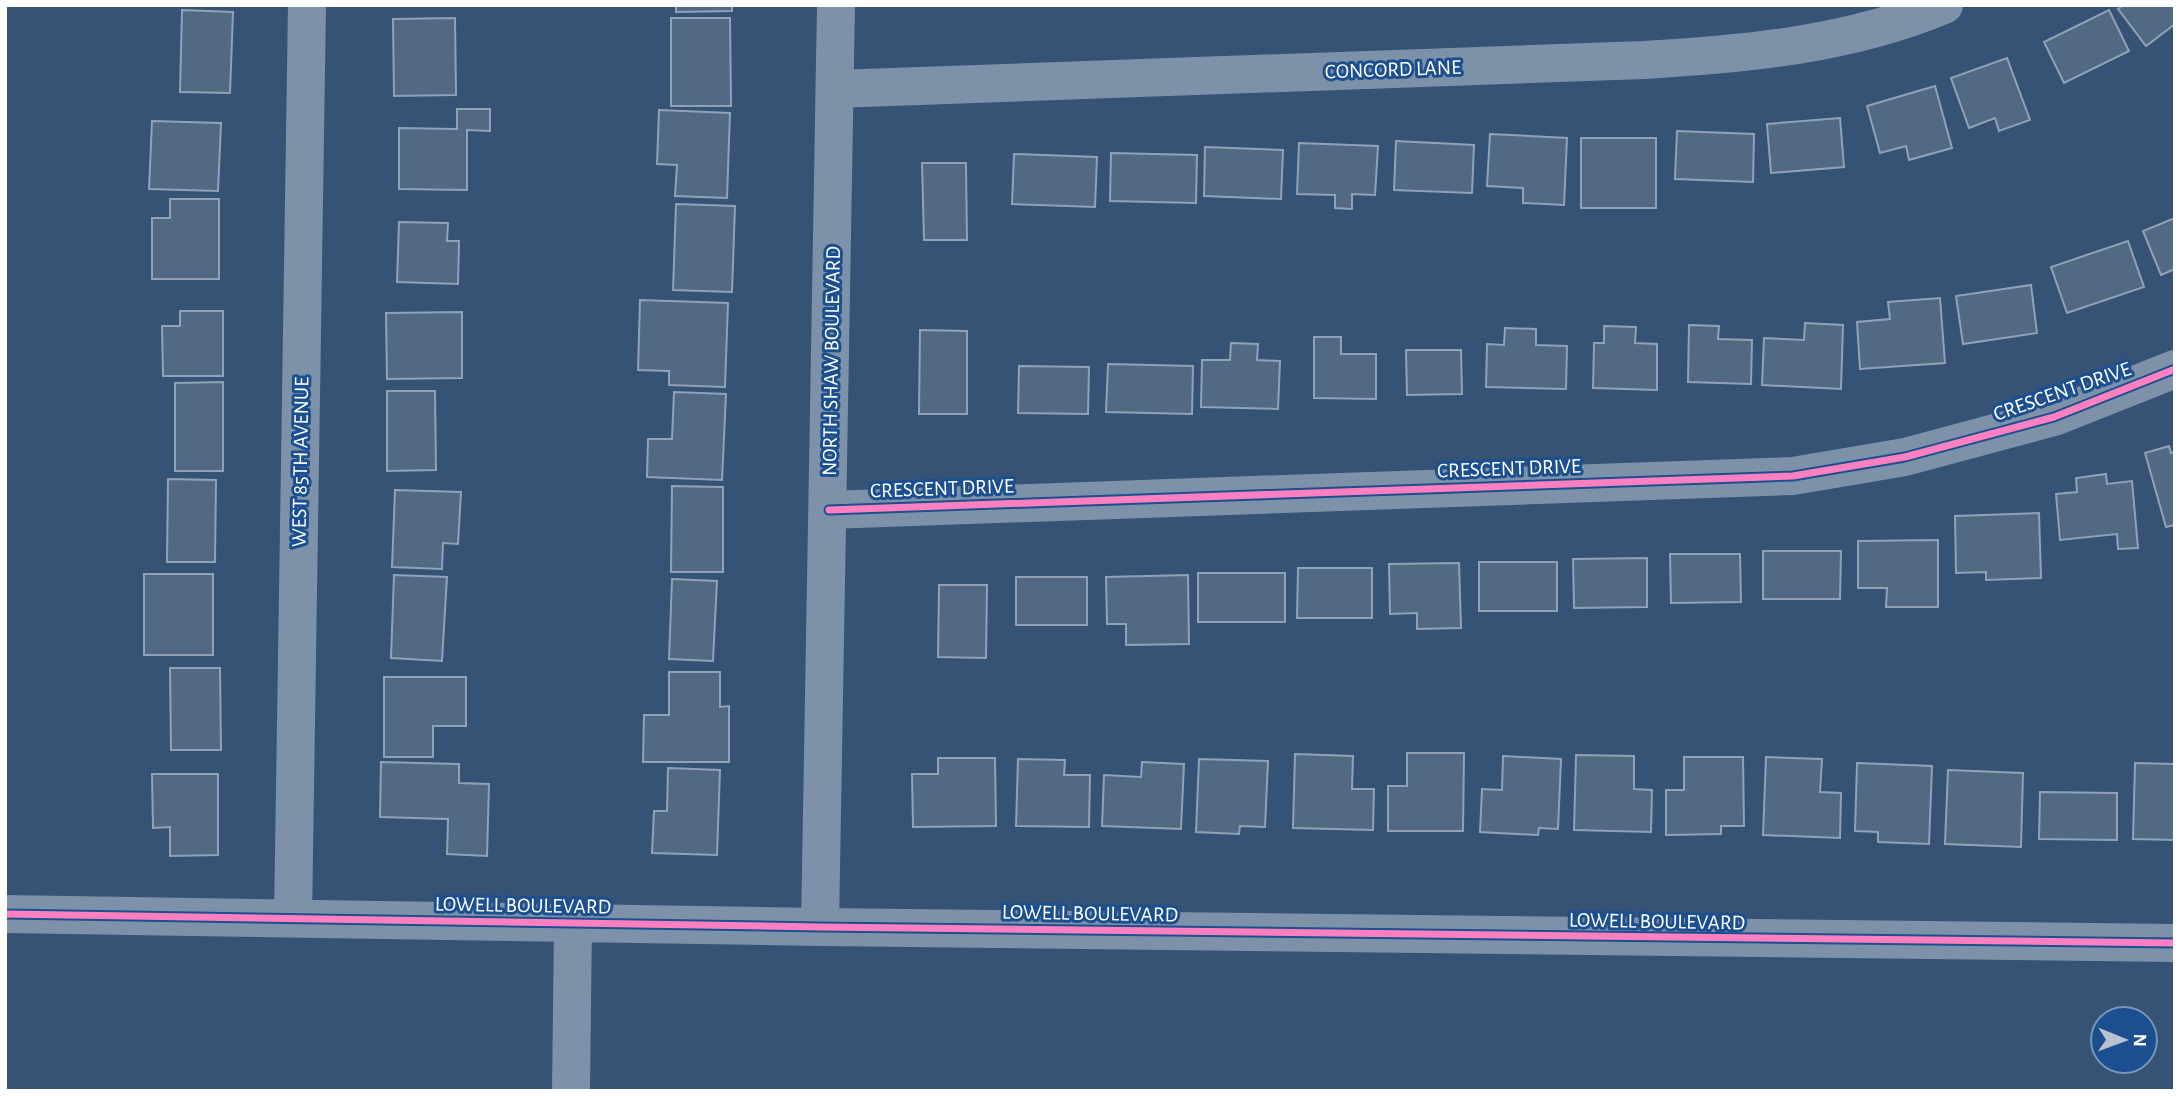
<svg xmlns="http://www.w3.org/2000/svg" width="2180" height="1096" viewBox="0 0 2180 1096" font-family="'Alegreya Sans',sans-serif">
  <style>
    .building { fill: #526984; stroke: #92a2b6; stroke-width: 2 }
    .lines { fill: none; stroke-linecap: round; stroke-linejoin: round }
    .minor { stroke: #7d92a8; stroke-width: 38 }
    .cycleway-casing { stroke: #1b4f8f; stroke-width: 11 }
    .cycleway { stroke: #ff80c0; stroke-width: 7 }
    .labels { text-anchor: middle; stroke-width: 6; stroke-linejoin: round; paint-order: stroke }
    .street-label { font-size: 21px; fill: #fff; stroke: #1b4f8f }
  </style>
  <rect width="100%" height="100%" fill="#365274"/>
  <path class="building" d="M676,5H732V11L676,12Z
    M2123,5H2175V24L2146,46L2118,9Z
    M182,10L233,12L230,93L180,92Z
    M2109,10L2129,51L2064,83L2044,42Z
    M455,18L456,95L394,96L393,19Z
    M671,18H730L731,106H671Z
    M2007,58L2030,120L1999,131L1995,118L1969,128L1951,78Z
    M1935,86L1952,148L1909,160L1906,146L1880,153L1867,106Z
    M457,109H490V131L467,130V190L399,189V128L457,129Z
    M659,110L730,113L727,198L675,196L677,165L657,164Z
    M1840,118L1844,167L1771,173L1767,124Z
    M152,121L221,123L218,191L149,189Z
    M1677,131L1754,134L1753,182L1675,179Z
    M1490,134L1567,138L1564,205L1523,203V188L1487,186Z
    M1581,138H1656V208H1581Z
    M1396,141L1474,145L1472,193L1394,190Z
    M1299,143L1378,146L1375,195L1352,194V209L1335,208V195L1297,194Z
    M1205,147L1283,150L1281,199L1204,196Z
    M1111,153L1197,155L1196,203L1110,201Z
    M1014,154L1097,157L1095,207L1012,204Z
    M922,163H966L967,240H924Z
    M170,199H219V279H152V218H170Z
    M676,204L735,206L732,292L673,290Z
    M2175,218V269L2161,275L2143,231Z
    M399,222L448,223L447,241H459L458,284L397,282Z
    M2128,241L2144,287L2067,313L2051,267Z
    M2031,285L2037,333L1963,344L1956,296Z
    M1940,298L1945,363L1860,369L1857,322L1890,319L1888,302Z
    M640,300L728,303L725,387L669,385V371L638,370Z
    M180,311H223V376H163L162,326H180Z
    M462,312V378L387,379L386,313Z
    M1805,323L1843,325L1841,389L1762,385L1764,338L1804,340Z
    M1689,325L1719,326L1718,339L1752,340L1751,384L1688,382Z
    M1604,326L1636,327L1635,343L1657,344V390L1593,388L1594,343H1604Z
    M1505,328L1536,329V345L1567,346L1566,389L1486,387L1487,344L1504,345Z
    M920,330L967,331V414H919Z
    M1314,337H1341V354H1376V399L1314,398Z
    M1231,343L1258,344L1257,360L1280,361L1278,409L1201,407L1202,360H1230Z
    M1406,350H1461L1462,394L1407,395Z
    M1108,364L1193,366L1192,414L1106,412Z
    M1019,366L1089,367L1088,414L1018,413Z
    M223,382V471H175V383Z
    M387,391H435L436,470L387,471Z
    M674,392L726,394L722,480L647,477L648,439H672Z
    M2169,446L2171,453L2175,452V525L2166,527L2145,453Z
    M2106,474L2107,484L2132,481L2138,548L2118,549L2117,534L2060,540L2056,494L2077,492L2076,478Z
    M168,479L216,480L215,562H167Z
    M672,486L723,487V572H671Z
    M395,490L461,492L458,544L443,543L442,569L392,567Z
    M2039,513L2041,578L1986,580V572L1956,573L1955,516Z
    M1938,540V607H1886L1887,588H1858V541Z
    M1763,551H1841L1840,599H1763Z
    M1670,554H1740L1741,602L1671,603Z
    M1647,558V607L1574,608L1573,559Z
    M1479,562H1557V611H1479Z
    M1459,563L1461,628L1417,629V613L1390,614L1389,564Z
    M1298,568H1372V618H1297Z
    M1198,573H1285V622H1198Z
    M144,574H213V655H144Z
    M394,575L447,577L442,661L391,658Z
    M1188,575L1189,644L1126,645V624H1107L1106,577Z
    M1016,577H1087V625H1016Z
    M672,579L717,581L713,661L669,659Z
    M939,585H987L986,658L938,657Z
    M170,668H220L221,750H171Z
    M669,672H720V707L729,706V762H643L644,715H669Z
    M384,677H466V726H433V757H384Z
    M1407,753H1464L1463,831H1388V786H1407Z
    M1295,754L1353,756L1352,789H1374L1373,830L1293,828Z
    M1576,755L1634,756V789L1652,790L1651,832L1574,830Z
    M1503,756L1561,759L1558,829L1539,828L1538,835L1480,832L1482,789L1502,790Z
    M1684,757H1743L1744,826H1721V834L1666,835V790H1684Z
    M1766,757L1822,759L1820,792L1841,793L1840,838L1763,835Z
    M938,758H995L996,826L913,827L912,774H938Z
    M1018,759L1065,760L1064,775H1090L1089,827L1016,826Z
    M1199,759L1268,761L1265,827L1240,826L1239,834L1196,832Z
    M381,762L459,764V783L489,784L487,856L447,854L448,819L380,817Z
    M1142,762L1184,764L1181,829L1102,826L1104,775L1141,777Z
    M1857,763L1932,766L1929,844L1878,842V832L1855,831Z
    M2135,763L2175,764V840L2133,839Z
    M668,768L720,770L717,855L652,853L654,811H667Z
    M1948,770L2023,773L2021,847L1945,844Z
    M152,774H218V855L170,856V827L153,828Z
    M2040,792L2117,793V840L2039,839Z"/>
  <g class="lines">
    <path class="minor" d="M835,89L1644,60C1746,54 1848,45 1944,5
      M829,510L1793,476L1905,457L2054,417L2175,369
      M5,914L820,927L2175,943
      M293,918L307,5
      M820,927L836,5
      M571,1091L573,923"/>
    <defs>
      <path id="cycleway" d="M829,510L1793,476L1905,457L2054,417L2175,369
        M5,914L820,927L2175,943"/>
    </defs>
    <use href="#cycleway" class="cycleway-casing"/>
    <use href="#cycleway" class="cycleway"/>
  </g>
  <g class="labels">
    <g class="street-label">
      <text transform="translate(1393 69) rotate(-2)" y="7">CONCORD LANE</text>
      <text transform="translate(831 361) rotate(-89)" y="7">NORTH SHAW BOULEVARD</text>
      <text transform="translate(2062 391) rotate(-19)" y="7">CRESCENT DRIVE</text>
      <text transform="translate(300 462) rotate(-89)" y="7">WEST 85TH AVENUE</text>
      <text transform="translate(1509 468) rotate(-2)" y="7">CRESCENT DRIVE</text>
      <text transform="translate(942 488) rotate(-2)" y="7">CRESCENT DRIVE</text>
      <text transform="translate(523 905) rotate(1)" y="7">LOWELL BOULEVARD</text>
      <text transform="translate(1090 913) rotate(1)" y="7">LOWELL BOULEVARD</text>
      <text transform="translate(1657 921) rotate(1)" y="7">LOWELL BOULEVARD</text>
    </g>
  </g>
  <rect width="2180" height="1096" fill="none" stroke="#ffffff" stroke-width="14"/>
  <g transform="translate(2124 1040) rotate(91)"><circle r="33" fill="#1b4f8f" stroke="#7695bc" stroke-width="2"/>
  <path d="M0-5L12 26L0 18L-12 26Z" fill="#b9c2ce"/>
  <text y="-10" font-size="19" font-weight="bold" text-anchor="middle" fill="#ffffff">N</text>
  </g>
</svg>
